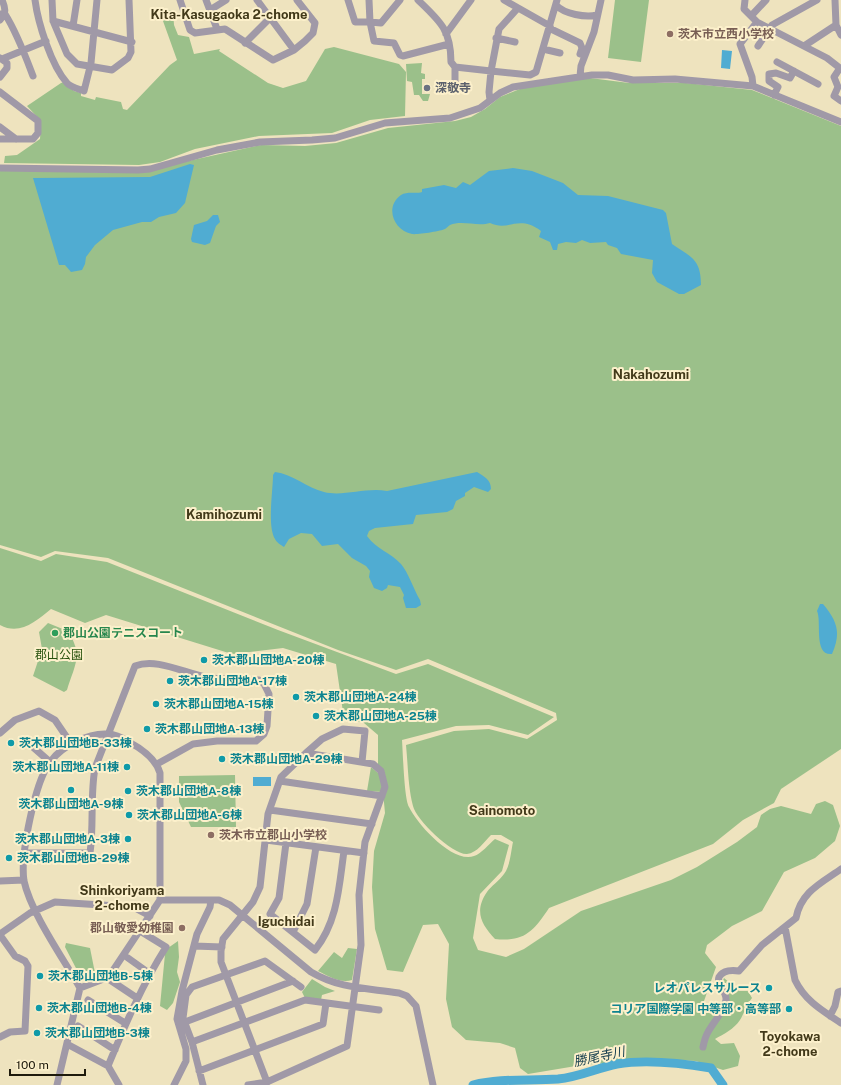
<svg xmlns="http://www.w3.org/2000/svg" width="841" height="1085" viewBox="0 0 841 1085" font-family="'Public Sans','Noto Sans JP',sans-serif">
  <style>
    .green { fill: #9bc08a }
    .water { fill: #50acd2 }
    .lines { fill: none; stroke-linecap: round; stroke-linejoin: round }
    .river { stroke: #50acd2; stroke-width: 9 }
    .minor { stroke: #a099a7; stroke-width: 7 }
    .education-dot { fill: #8d6e63; stroke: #fcf0cb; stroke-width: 1.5 }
    .worship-dot { fill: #6b7280; stroke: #fcf0cb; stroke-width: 1.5 }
    .leisure-dot { fill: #2e9e5b; stroke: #fcf0cb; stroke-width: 1.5 }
    .culture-dot { fill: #0f9aa8; stroke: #fcf0cb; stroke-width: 1.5 }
    .labels { text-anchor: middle; stroke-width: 4; stroke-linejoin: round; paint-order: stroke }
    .education-label { font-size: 12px; font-weight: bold; fill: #785e54; stroke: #fcf0cb; text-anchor: start }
    .worship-label { font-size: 12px; font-weight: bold; fill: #5b616d; stroke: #fcf0cb; text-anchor: start }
    .leisure-label { font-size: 12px; font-weight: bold; fill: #27864d; stroke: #fcf0cb; text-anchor: start }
    .park-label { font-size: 12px; fill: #29520e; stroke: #fcf0cb }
    .culture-label { font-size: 12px; font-weight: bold; fill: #0d838f; stroke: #fcf0cb; text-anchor: start }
    .neighbourhood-label { font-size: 13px; font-weight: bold; fill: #423919; stroke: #fcf0cb }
    .water-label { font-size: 13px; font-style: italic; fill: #133c4d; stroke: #fcf0cb }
  </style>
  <rect width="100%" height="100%" fill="#eee3be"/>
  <path class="green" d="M615,0H649L641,62L608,58Z
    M165,9L173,11L174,25L178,35L189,37L194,54L220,49L219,51L268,83L283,88L306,81L325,49L334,47L399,64L406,72L405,116L370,120L332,133L259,136L195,149L160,162L139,165L4,163L5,156L17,155L40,139L41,121L27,106L61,83L64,82L74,91L81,93V96L95,100L96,97L121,102L123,109L127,110L170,65L177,60L163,21Z
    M422,63L421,73L425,74V79H422V94H430L428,101H423L419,95H414L412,82L407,81L406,64Z
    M590,78L629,83H686L752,90L841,126V749L781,789L774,803L743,820L713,844L549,908C533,932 524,942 495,939C481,924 474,911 487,892C491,886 499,881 504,874C510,867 511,851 513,842L501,835H491C484,842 477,853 467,854C453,855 416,820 413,806C408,787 408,765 406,745L454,731L489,729L527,739L557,720L556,713L428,659L396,670L338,650L108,558L55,551L41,557L0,545V170L134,173L261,145L305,146L336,143L388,128L455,121L471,117L485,109L500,97L525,87Z
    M0,548L41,561L56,554L107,562L278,630L396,674L428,664L554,717L528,735L489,725L456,726L402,740C403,753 404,798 409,807C417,824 453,864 474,856C481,854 489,844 495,839L509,845L502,871L480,894L473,938L478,950L506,957L524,949L581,911L671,880L697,867L737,842L757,827L761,815L770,809L781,806L811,814L816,804L825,801L833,805L840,826L835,841L815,858L784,872L762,911L732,926L707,945L705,953L716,967L704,1001L708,1011L724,1009L728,1002L720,989L724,978L739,991H748L752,998C746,1005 745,1012 740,1020C734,1029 724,1034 715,1039L721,1044L734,1043L740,1056L738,1066L723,1070L696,1061L653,1059L582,1065L528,1074L520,1068L515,1048L500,1043L466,1040L452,1027L446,999L449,944L438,924L423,925L403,972L387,970L375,929L372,887L374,851L385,813L383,792L367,791L371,767L378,773V735L364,723L344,719L336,664L283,648L232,654L106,615L85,623L51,609C36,621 20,636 0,625Z
    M48,623L70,632C72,639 76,646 77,653C77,665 70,679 67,690L64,692L33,676L42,649L39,632Z
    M235,775L236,827H191L179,802V776Z
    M178,941L179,957L177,972L180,982L173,1003L167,1010L160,1006L165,954L168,948Z
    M66,943L90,948L95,973L89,975L78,972L65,947Z
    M348,948L357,949L352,980C341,984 328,976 318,971L334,952L342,958Z
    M312,979L325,987L335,991L322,995L321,1000L305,998L302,992Z"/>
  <path class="water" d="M722,50L732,51L730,69L721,68Z
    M190,164L194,165L185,203L176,213L159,217L151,222H142L113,230L95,245L86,257L85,264L82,270L71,272L65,265H59L33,178L150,177Z
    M513,168L532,171L563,183L578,195L608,196L663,210L666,213L672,244C691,257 701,259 701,285L684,294H679L657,282L652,273L653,260L621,254L617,248L608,245L606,242L590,243L582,240L576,243L566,242L558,244L557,250H553L550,242L539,237L541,231C518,214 509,232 490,223C478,227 462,220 450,225C448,226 447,228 445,229C441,231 417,235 412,234C394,231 384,207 401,195C407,191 416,194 422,192V189L444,185L456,188L463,182L470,185L489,171Z
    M213,215H218L220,222L216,226L210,243L205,245L192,242L191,239L194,225L207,221Z
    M275,472C293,474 307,488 324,492C343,497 366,487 387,491L477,472C485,477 491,480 491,489L488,492L474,487L465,493V496L456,501L453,509L447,512L416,515L413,524L375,528L369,531L367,536C377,550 390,552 401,564C408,572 414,590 420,600L421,605L416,608H406L403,598L404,595L400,587L388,585L387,588L382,591L374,588L369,577L370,571L366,566L352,558L338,544L322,546L312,534L301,533L289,539L284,547C281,545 276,542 275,539C267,526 273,491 273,475Z
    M820,604H823C838,622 841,633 832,654C813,656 822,621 817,611Z
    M253,777H271V786H253Z"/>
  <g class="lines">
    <path class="river" d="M473,1085C501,1078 529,1081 558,1079C579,1077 597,1068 617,1064C648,1059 681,1063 711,1068L723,1085"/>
    <path class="minor" d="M35,0C38,23 51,65 67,83C70,87 79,89 84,91L91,63L97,0
      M52,0L53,21L67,54L77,64L112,70L128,58L131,52L129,0
      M180,0L190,30L195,33L225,29L273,60L294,50L305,41L313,33L315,23L297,0
      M206,0L217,29
      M257,0L294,50
      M348,0L355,22H370L374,41L394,43L400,55L403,56L449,44
      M369,0L370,22L381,23L400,0
      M418,0C440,21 451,30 451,62L455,67L491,71L489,92L490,100
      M504,0L550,26L551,29L580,43L582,48L580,54
      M745,0L744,9L757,22L740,44L752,77L753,86
      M835,0L836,25L841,35
      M556,5C564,14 586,18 597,15
      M518,8L499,29L491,71L530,75L536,72L557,0
      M210,10L226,0
      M0,14H5C17,33 25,55 33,76
      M751,16L766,0
      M0,20C6,13 6,9 2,0
      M53,21L132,42
      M757,22L827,58L841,69
      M73,26L77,0
      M446,34L471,0
      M496,38L515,42
      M245,43L270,18
      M758,46L772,25L817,0
      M804,46L836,25
      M543,49L560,53
      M0,58L7,63V68L0,77
      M2,59L46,41
      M777,62L818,84
      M840,68L834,77L838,87L834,96L841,101
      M580,76L581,66L594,32L601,0
      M455,90V67
      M0,92L38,121V133L33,139H0
      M774,95L778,87L769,81V74L776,73L790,78L794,71
      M0,127L16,139
      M0,168L138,170L150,169L217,150L260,142L312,140L335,138L385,123L450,118L480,108L500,93L513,87L592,75H608L633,80L675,79L753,86L841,122
      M0,733L15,720L39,711L55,720L72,745
      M26,741L50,762
      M306,753L322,739L343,729L365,731L362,762
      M280,781L382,796
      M270,810L372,824
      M266,840L364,853
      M286,843L279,898L270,914L315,950C338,921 339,886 344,851
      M24,853H90C94,825 90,796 95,768L135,666C158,657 187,675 211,678C227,680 243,679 259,680L264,684L269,694L267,726L264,734L256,741H217L193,744L157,764
      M0,881L24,880
      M160,900H219L230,905L311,972C340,989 367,988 399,993L407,996L416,1006L433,1085
      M785,927L795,980C805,1001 823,1011 841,1023
      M293,932L307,904L316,847
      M0,934L30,913L55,902L133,907L150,916
      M0,935L15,956L25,961L28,966L25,1031L10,1032L0,1037
      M194,946L222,947
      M128,958L149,973
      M110,980L137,998
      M88,1000L125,1023
      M830,1016L835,1006L838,992L841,991
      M185,1022L293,981
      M78,1026L115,1050
      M192,1042L305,1000L379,1010
      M67,1044L108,1066L119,1085
      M703,1047C704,1042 705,1037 708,1032C713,1023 724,1011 726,1000C727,991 716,985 719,977C723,970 733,970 739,971L762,945L796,918C801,892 821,883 841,869
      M108,1066C125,1025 142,985 166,947L140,931
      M199,1071L323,1024L326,1003
      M57,1085L80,988C63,958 31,913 24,881C20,856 35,780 51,761C62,746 88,733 107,734C114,734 123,738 129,742C142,749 156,759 160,773V900L112,972L101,980L80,988
      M174,1085L186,1061V1049L177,1019L182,991L197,934L210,907L211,900
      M203,1085L192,1042L183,1018L186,995L192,987L265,961L301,987
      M248,1085L267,1082L221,962V951L223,939L253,902L260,887L268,814L281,777L306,753L373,764L381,771L385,787L365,842L359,895L361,945L347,1046L267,1082L266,1085"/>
  </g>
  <g class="education-dot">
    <circle cx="670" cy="34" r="4"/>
    <circle cx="211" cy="835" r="4"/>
    <circle cx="182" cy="928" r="4"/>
  </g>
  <circle class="worship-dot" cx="427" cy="88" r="4"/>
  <circle class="leisure-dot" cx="55" cy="633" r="4"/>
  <g class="culture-dot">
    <circle cx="204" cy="660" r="4"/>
    <circle cx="170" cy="681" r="4"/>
    <circle cx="296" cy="697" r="4"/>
    <circle cx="156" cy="704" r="4"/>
    <circle cx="316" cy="716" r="4"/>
    <circle cx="147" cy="729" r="4"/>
    <circle cx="11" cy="743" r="4"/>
    <circle cx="222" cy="759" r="4"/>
    <circle cx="127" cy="767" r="4"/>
    <circle cx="71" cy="790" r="4"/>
    <circle cx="128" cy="791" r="4"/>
    <circle cx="129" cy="815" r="4"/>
    <circle cx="128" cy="839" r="4"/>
    <circle cx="9" cy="858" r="4"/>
    <circle cx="40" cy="976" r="4"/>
    <circle cx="769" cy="988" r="4"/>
    <circle cx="39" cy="1008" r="4"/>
    <circle cx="789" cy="1009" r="4"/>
    <circle cx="37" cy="1033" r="4"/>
  </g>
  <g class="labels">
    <g class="education-label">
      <text x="678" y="38">茨木市立西小学校</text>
      <text x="219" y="839">茨木市立郡山小学校</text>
      <text x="174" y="932" text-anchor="end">郡山敬愛幼稚園</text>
    </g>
    <g class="worship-label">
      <text x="435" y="92">深敬寺</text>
    </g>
    <g class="leisure-label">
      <text x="63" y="637">郡山公園テニスコート</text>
    </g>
    <g class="park-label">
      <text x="59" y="659">郡山公園</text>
    </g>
    <g class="culture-label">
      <text x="212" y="664">茨木郡山団地A-20棟</text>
      <text x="178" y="685">茨木郡山団地A-17棟</text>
      <text x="304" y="701">茨木郡山団地A-24棟</text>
      <text x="164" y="708">茨木郡山団地A-15棟</text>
      <text x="324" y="720">茨木郡山団地A-25棟</text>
      <text x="155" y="733">茨木郡山団地A-13棟</text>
      <text x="19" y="747">茨木郡山団地B-33棟</text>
      <text x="230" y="763">茨木郡山団地A-29棟</text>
      <text x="119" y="771" text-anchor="end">茨木郡山団地A-11棟</text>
      <text x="136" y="795">茨木郡山団地A-8棟</text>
      <text x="71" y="808" text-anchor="middle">茨木郡山団地A-9棟</text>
      <text x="137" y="819">茨木郡山団地A-6棟</text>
      <text x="120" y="843" text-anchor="end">茨木郡山団地A-3棟</text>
      <text x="17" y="862">茨木郡山団地B-29棟</text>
      <text x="48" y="980">茨木郡山団地B-5棟</text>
      <text x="761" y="992" text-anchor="end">レオパレスサルース</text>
      <text x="47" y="1012">茨木郡山団地B-4棟</text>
      <text x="781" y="1013" text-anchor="end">コリア国際学園 中等部・高等部</text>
      <text x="45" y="1037">茨木郡山団地B-3棟</text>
    </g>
    <g class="neighbourhood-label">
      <text x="229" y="19">Kita-Kasugaoka 2-chome</text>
      <text x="651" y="379">Nakahozumi</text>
      <text x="224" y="519">Kamihozumi</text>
      <text x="502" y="815">Sainomoto</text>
      <text x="122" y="895">Shinkoriyama<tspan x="122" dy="15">2-chome</tspan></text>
      <text x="286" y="926">Iguchidai</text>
      <text x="790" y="1041">Toyokawa<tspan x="790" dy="15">2-chome</tspan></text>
    </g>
    <g class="water-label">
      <text transform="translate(599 1056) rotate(-12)" y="5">勝尾寺川</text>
    </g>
  </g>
  <path d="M10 1069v6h75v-6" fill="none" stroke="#1e1a0c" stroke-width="2"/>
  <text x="16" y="1069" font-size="12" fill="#1e1a0c" stroke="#fcf0cb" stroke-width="3" paint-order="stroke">100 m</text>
</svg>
